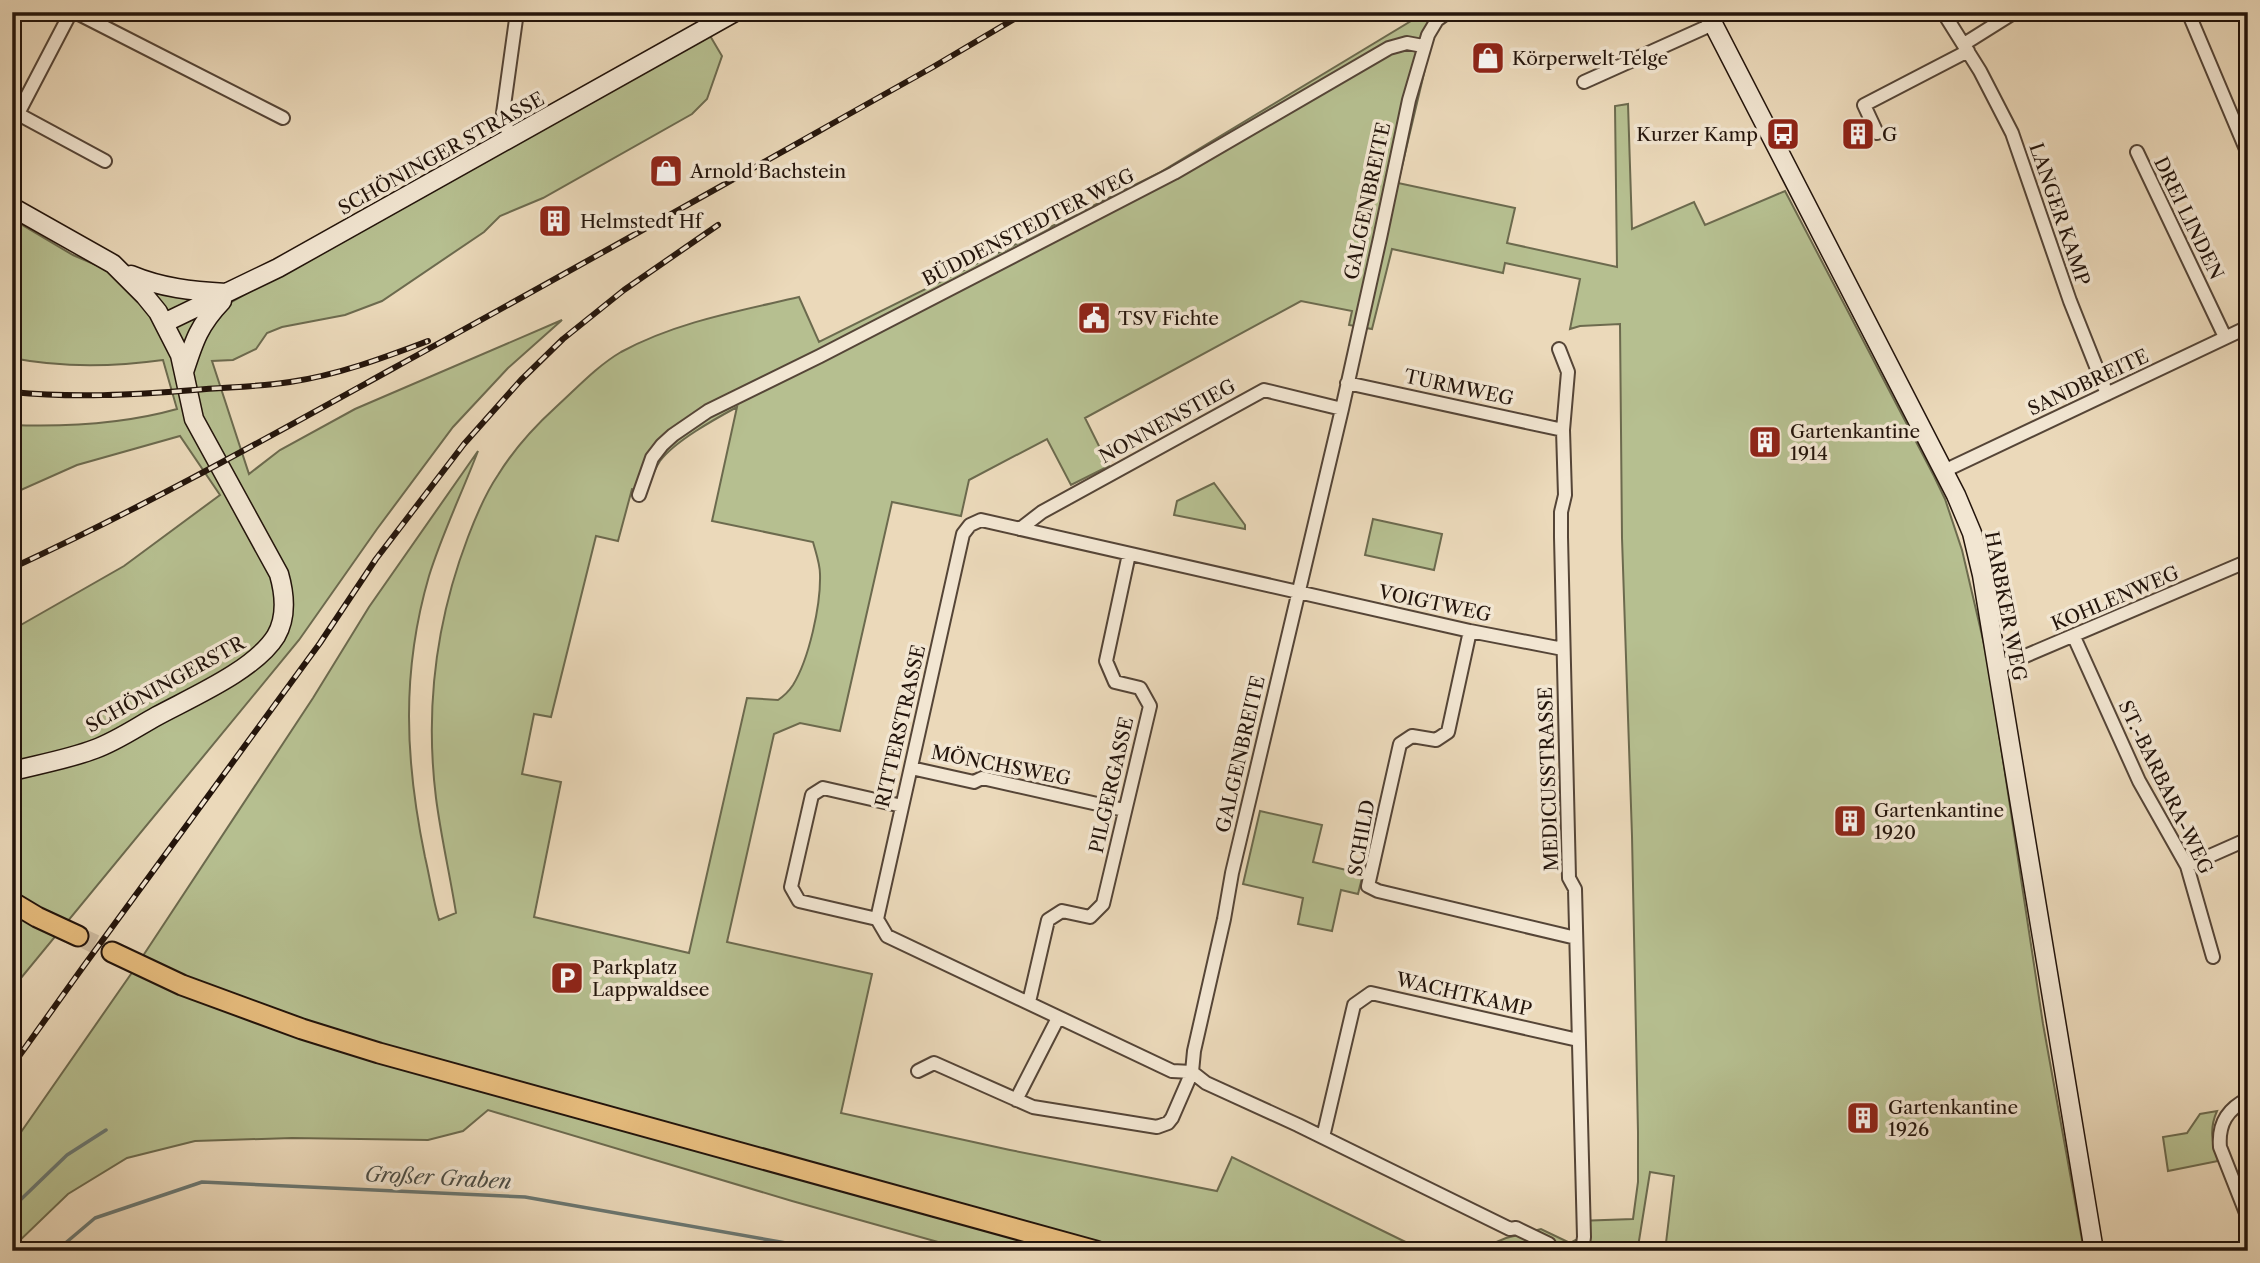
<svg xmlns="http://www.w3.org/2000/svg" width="2260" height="1263" viewBox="0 0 2260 1263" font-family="'Libre Caslon Text',serif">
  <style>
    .green { fill: #b6bf90; stroke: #6c6a4e; stroke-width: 2; fill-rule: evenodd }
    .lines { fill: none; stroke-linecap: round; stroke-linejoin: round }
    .stream { stroke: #6a7772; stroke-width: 3.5 }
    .primary-tunnel { stroke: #cdbba0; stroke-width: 19; stroke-dasharray: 19 10; stroke-linecap: butt }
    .street-casing { stroke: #554537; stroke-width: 16 }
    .secondary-casing { stroke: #23140b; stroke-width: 21 }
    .primary-casing { stroke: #23140b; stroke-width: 23 }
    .street { stroke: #f2e6d2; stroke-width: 12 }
    .secondary { stroke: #f2e6d2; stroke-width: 18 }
    .primary { stroke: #e6bc7d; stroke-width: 19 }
    .rail-casing { stroke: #23140b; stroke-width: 6 }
    .rail { stroke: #f2e6d2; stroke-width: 3.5; stroke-dasharray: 10; stroke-linecap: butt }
    .labels { text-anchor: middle; stroke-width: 7; stroke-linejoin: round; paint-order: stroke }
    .poi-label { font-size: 19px; fill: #23140b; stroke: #f2e6d2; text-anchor: start }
    .street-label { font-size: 19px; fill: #23140b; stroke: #f2e6d2 }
    .water-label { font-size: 21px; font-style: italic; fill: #4c4e47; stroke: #f2e6d2 }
  </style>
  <rect width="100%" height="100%" fill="#ebd9ba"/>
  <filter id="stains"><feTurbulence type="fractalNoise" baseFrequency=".00286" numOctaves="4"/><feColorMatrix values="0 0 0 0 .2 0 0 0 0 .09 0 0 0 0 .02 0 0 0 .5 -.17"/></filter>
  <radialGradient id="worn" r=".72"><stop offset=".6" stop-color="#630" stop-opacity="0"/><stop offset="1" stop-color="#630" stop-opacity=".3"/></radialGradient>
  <path class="green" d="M1426,12H1457L1413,43L1425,69L1398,183L1515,208L1507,243L1617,267L1615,106L1628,104L1632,229L1694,202L1705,225L1785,191L1934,476L1945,499L1962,550L1988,661L2043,1024L2084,1251H1475L1506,1238L1541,1229L1570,1243L1577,1239V1221L1633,1219L1638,1182V1132L1632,836L1622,538L1620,324L1580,326L1570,329L1580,279L1505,263L1503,273L1392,249L1372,329L1349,325L1352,311L1301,301L1085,418L1109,466L1071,485L1047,439L969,480L961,516L892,502L840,731L800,723L774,734L727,942L872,974L841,1113L1010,1150L1217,1191L1232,1157L1424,1251H970L792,1201L488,1110L463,1131L428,1140L292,1138L195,1141L127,1158L68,1194L12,1248V1145L131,974L313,698L369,607L478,451C462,493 442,534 429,576C401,672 405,760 425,857C430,878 433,900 439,920L456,913C450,875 441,837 436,798C425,709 436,621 468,537C476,516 485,494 498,475C514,449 534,427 556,407C577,388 597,366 621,352C676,322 739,311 799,297L819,342L1159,173ZM737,407L712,521L813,542C816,553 820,564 820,574C821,605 809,659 793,685C789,691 784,696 778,700L747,698L689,953L534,917L561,782L522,774L534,714L551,717L596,536L618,541L632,489L646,491C650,481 654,470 660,461C675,441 715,419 737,407ZM1650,1172L1674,1176L1665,1251L1638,1247Z
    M709,34L722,56L707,99L692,114L543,198L500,216L484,232L382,301L345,315L282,327L267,333L256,349L233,360L212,361L249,474L280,450L355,409L562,320L508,368L453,427L377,529L299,640L12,989V630L124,566L220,495L180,436L77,465L12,494V425C68,427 124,424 177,409L163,360C112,367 63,368 12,358V219L73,255L163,294L228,304L502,148Z
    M1214,483L1245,525V529L1174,515L1177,501Z
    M1373,519L1442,534L1434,570L1365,555Z
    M1260,811L1322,825L1313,862L1363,874L1358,894L1341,890L1332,931L1298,924L1303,898L1243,884Z
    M2217,1111C2209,1129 2212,1142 2218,1161L2168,1171L2163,1137L2187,1133L2200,1114Z"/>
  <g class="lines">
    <path class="stream" d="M12,1208L67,1155L106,1130
      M56,1251L95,1218L202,1182L525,1197L832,1251"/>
    <path class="primary-tunnel" d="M78,936L112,952"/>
    <defs>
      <path id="street" d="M75,12L283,118
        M1448,12L1437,20L1428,35L1409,100L1380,238L1342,409L1232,873L1224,919L1194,1051L1192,1072L1206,1083L1298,1125L1510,1229L1516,1228L1549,1244L1551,1248L1557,1251
        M1943,12L1980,71L2012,133L2070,301L2107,394
        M2188,12L2248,154
        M1964,44L2015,12
        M1584,82L1713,24
        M18,114L105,161
        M12,125L71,12
        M1877,133L1864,105L1968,51
        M510,140L503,113L517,12
        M2137,152L2225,337
        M1559,349L1568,372L1563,430L1565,495L1561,512V537L1569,878L1575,889L1584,1237L1582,1251
        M1347,383L1563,430
        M1944,471L2248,327
        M639,495L652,458L662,445L673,435L708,411L820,356L1174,173L1389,48L1407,43L1423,46
        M1020,529L1042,512L1264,390L1342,409
        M1470,631L1448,732L1436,740L1412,736L1400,744L1368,886L1378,891L1576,938
        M2074,637L2139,781L2187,866L2213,957
        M1997,668L2248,561
        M911,768L974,782L982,778L1124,810
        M2187,866L2248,839
        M877,919L799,901L791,887L812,795L823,788L902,806
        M1029,1002L1048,920L1062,911L1090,917L1103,904L1150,706L1140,688L1115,682L1106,661L1129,554
        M918,1071L934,1063L1033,1107L1157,1127L1168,1123L1172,1118L1192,1072L1172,1071L887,936L877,919L963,534L970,525L981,520L1470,631L1563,649
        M2248,1099C2227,1109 2218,1124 2220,1147L2248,1218
        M1016,1100L1058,1018
        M1323,1137L1354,1005L1371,993L1578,1040"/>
      <path id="secondary" d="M1707,12L1956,495L1972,533L1982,575L2094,1251
        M12,207L113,264L145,296L158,312L180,355L194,419L279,574C285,595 287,617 276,636C255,670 192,697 157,716C137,727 117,741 95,749C69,759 40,764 12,771
        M131,275C162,288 192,291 226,293
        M164,323L278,268L735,12
        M184,372C194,341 199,325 222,301"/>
      <path id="primary" d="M12,902L37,917L78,936
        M112,952L182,985L302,1029L379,1053L1096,1251"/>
    </defs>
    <use href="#street" class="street-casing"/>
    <use href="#secondary" class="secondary-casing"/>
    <use href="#primary" class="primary-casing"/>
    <use href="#street" class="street"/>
    <use href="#secondary" class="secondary"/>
    <use href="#primary" class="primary"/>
    <defs>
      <path id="rail" d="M12,392C73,398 133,395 194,390C226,387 258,387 290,382C338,375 383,358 428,341
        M12,568C142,508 267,438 392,369C573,270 753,168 933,67L1026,12
        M12,1066L83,967L320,643L376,559L464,444L521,380L563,339L624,290L718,225"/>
    </defs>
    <use href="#rail" class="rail-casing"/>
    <use href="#rail" class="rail"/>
  </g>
  <defs>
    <symbol id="shop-square" viewBox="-11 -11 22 22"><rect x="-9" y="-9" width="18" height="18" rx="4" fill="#8f2418" stroke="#f2e6d2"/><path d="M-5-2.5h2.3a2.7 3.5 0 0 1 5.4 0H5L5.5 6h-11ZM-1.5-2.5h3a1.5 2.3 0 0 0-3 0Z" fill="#fff"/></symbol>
    <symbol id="bus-square" viewBox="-11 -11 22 22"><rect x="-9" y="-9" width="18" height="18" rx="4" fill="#8f2418" stroke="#f2e6d2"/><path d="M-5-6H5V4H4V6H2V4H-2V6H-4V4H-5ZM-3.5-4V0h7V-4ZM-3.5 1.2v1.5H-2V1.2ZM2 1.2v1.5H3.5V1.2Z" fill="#fff"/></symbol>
    <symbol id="building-square" viewBox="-11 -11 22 22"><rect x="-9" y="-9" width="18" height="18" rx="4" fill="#8f2418" stroke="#f2e6d2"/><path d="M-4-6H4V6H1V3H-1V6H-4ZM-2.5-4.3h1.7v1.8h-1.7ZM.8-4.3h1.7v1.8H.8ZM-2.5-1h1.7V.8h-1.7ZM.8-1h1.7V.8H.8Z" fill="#fff"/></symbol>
    <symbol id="civic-square" viewBox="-11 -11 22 22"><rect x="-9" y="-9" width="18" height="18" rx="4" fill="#8f2418" stroke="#f2e6d2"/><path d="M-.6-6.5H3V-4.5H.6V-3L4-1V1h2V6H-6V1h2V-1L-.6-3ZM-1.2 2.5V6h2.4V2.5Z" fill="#fff"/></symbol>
    <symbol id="parking-square" viewBox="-11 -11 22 22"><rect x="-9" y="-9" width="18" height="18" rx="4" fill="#8f2418" stroke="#f2e6d2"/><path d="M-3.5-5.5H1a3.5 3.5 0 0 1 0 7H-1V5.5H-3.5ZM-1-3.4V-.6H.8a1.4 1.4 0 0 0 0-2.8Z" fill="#fff"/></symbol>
  </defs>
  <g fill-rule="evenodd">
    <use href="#shop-square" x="1469" y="39" width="38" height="38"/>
    <use href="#bus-square" x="1764" y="115" width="38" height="38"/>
    <use href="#building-square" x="1839" y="115" width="38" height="38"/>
    <use href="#shop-square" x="647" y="152" width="38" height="38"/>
    <use href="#building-square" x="536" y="202" width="38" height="38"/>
    <use href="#civic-square" x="1075" y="299" width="38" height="38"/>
    <use href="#building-square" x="1746" y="423" width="38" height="38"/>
    <use href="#building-square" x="1831" y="802" width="38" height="38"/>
    <use href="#parking-square" x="548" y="959" width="38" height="38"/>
    <use href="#building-square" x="1844" y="1099" width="38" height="38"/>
  </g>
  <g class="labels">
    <g class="poi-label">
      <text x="1512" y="65">Körperwelt Telge</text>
      <text x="1758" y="141" text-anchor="end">Kurzer Kamp</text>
      <text x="1882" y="141">G</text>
      <text x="690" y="178">Arnold Bachstein</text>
      <text x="580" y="228">Helmstedt Hf</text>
      <text x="1118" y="325">TSV Fichte</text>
      <text x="1790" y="438">Gartenkantine<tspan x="1790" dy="22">1914</tspan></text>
      <text x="1874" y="817">Gartenkantine<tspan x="1874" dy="22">1920</tspan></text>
      <text x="592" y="974">Parkplatz<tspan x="592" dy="22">Lappwaldsee</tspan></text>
      <text x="1888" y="1114">Gartenkantine<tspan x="1888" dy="22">1926</tspan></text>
    </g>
    <g class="street-label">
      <text transform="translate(441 153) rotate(-29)" y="7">SCHÖNINGER STRASSE</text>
      <text transform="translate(1367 201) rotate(-78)" y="7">GALGENBREITE</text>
      <text transform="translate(2060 214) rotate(71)" y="7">LANGER KAMP</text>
      <text transform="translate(2189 218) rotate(64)" y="7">DREI LINDEN</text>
      <text transform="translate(1028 227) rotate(-27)" y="7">BÜDDENSTEDTER WEG</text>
      <text transform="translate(2088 382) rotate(-25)" y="7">SANDBREITE</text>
      <text transform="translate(1459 387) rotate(12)" y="7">TURMWEG</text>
      <text transform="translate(1167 421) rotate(-29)" y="7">NONNENSTIEG</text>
      <text transform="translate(2115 598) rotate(-23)" y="7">KOHLENWEG</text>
      <text transform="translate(1435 603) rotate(12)" y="7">VOIGTWEG</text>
      <text transform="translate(2006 606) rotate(79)" y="7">HARBKER WEG</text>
      <text transform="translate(165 684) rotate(-29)" y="7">SCHÖNINGERSTR</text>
      <text transform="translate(900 726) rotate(-77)" y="7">RITTERSTRASSE</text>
      <text transform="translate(1240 754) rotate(-77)" y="7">GALGENBREITE</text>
      <text transform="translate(1001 765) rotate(11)" y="7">MÖNCHSWEG</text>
      <text transform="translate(1548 779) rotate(-92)" y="7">MEDICUSSTRASSE</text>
      <text transform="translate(1111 785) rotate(-77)" y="7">PILGERGASSE</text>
      <text transform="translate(2166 787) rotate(64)" y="7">ST.-BARBARA-WEG</text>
      <text transform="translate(1361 838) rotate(-80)" y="7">SCHILD</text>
      <text transform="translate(1464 994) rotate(13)" y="7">WACHTKAMP</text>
    </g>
    <g class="water-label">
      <text transform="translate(438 1178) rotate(3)" y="7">Großer Graben</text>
    </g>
  </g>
  <rect width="2260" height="1263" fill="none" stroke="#ebd9ba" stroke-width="42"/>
  <rect x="14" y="14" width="2232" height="1235" fill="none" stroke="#23140b" stroke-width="3.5"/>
  <rect x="21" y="21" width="2218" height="1221" fill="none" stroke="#23140b" stroke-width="2"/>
  <rect width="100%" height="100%" filter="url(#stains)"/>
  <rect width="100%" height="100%" fill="url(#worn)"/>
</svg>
